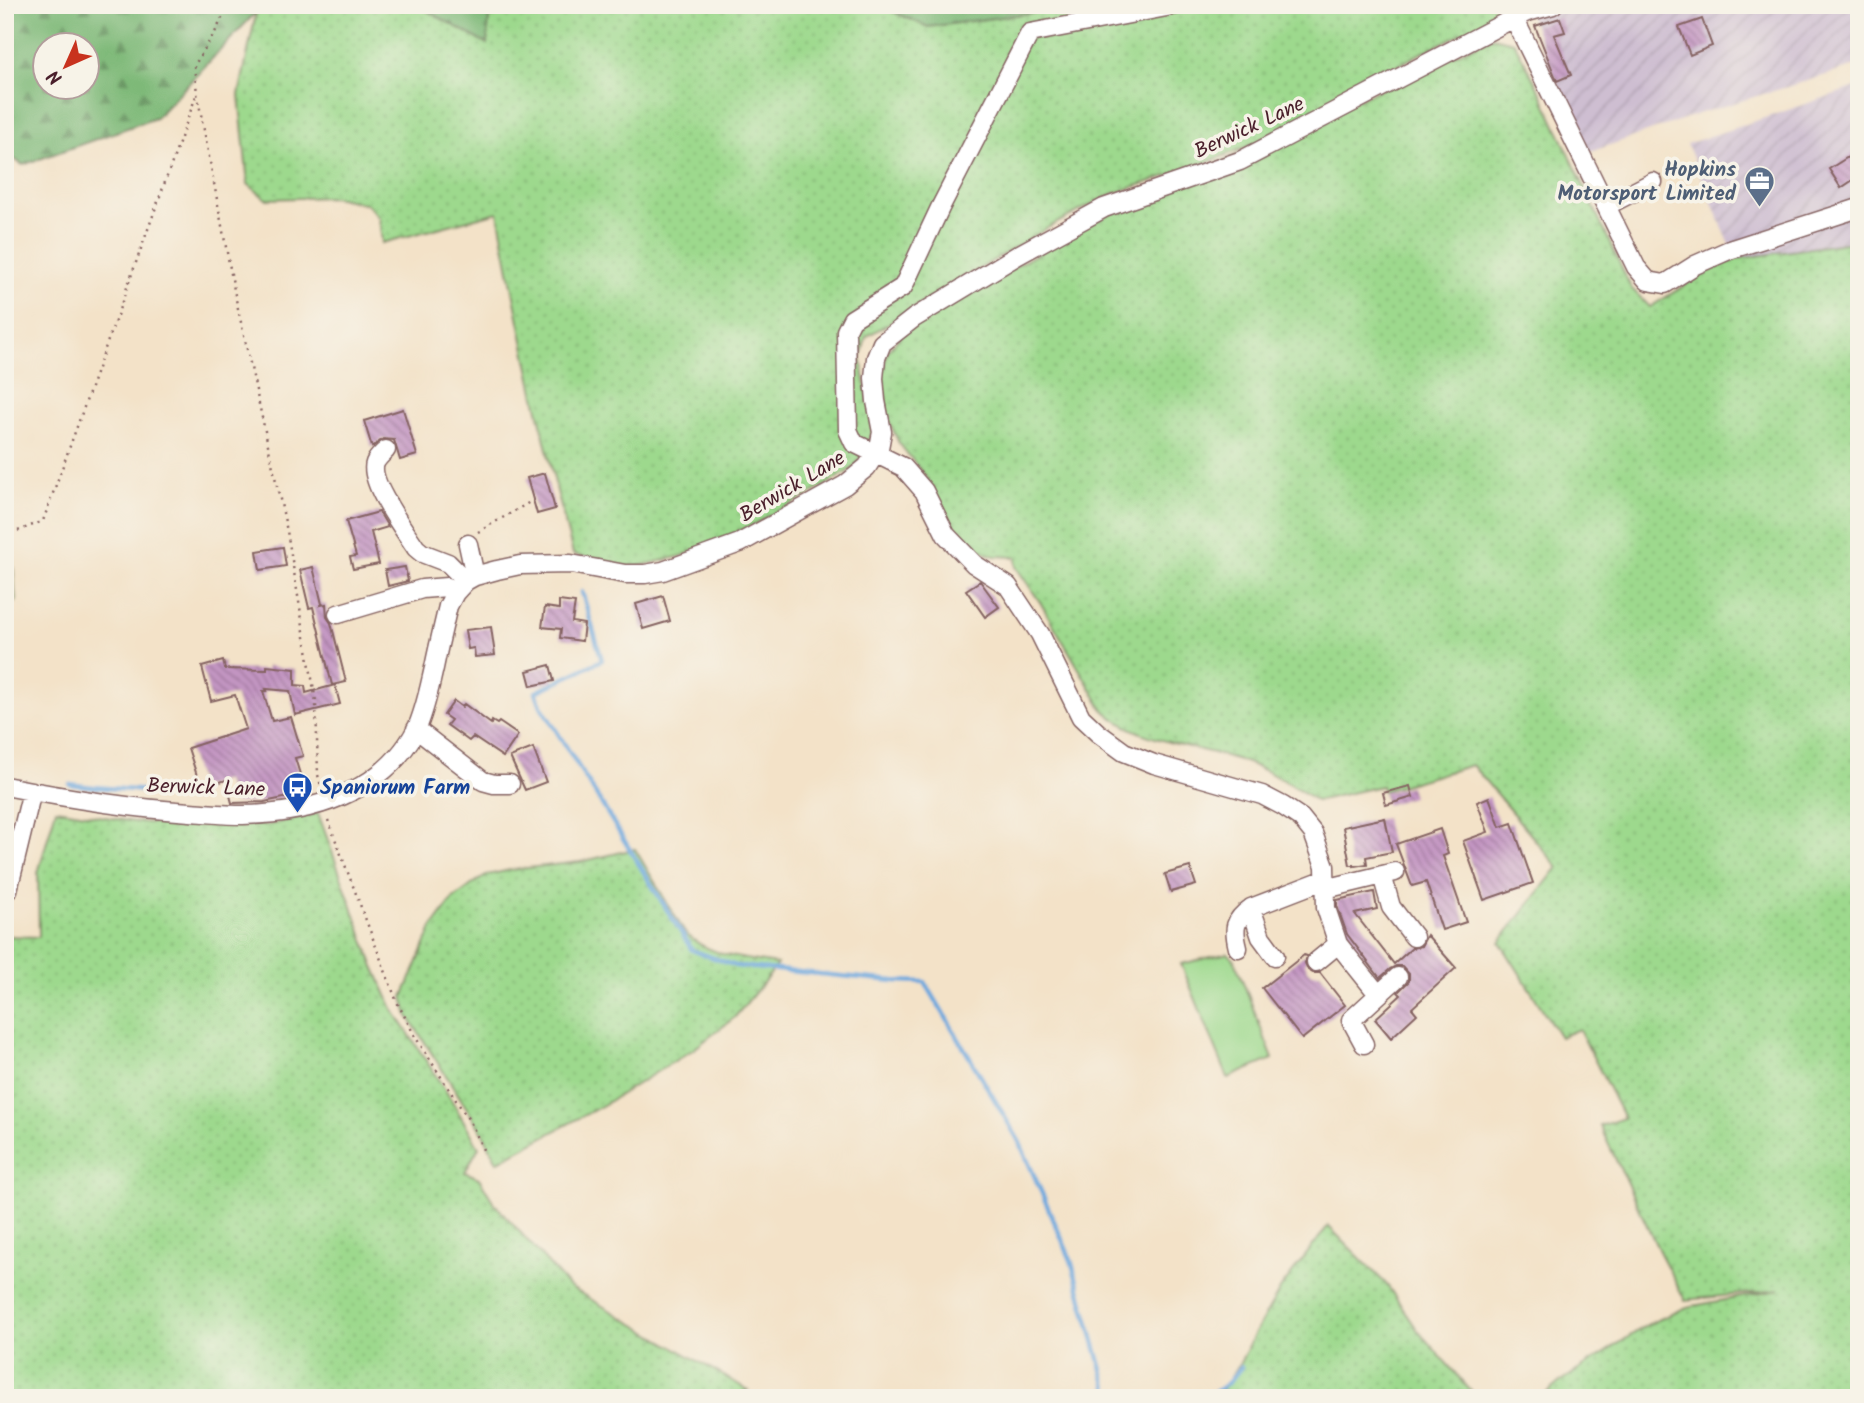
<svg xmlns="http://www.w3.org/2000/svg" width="1864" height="1403" viewBox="0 0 1864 1403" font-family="Kalam,sans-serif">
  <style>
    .industrial { fill: url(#industrial-furrows) }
    .grass { fill: url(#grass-dots); stroke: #747c5c; stroke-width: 2 }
    .forest { fill: url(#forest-firs); stroke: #646c52; stroke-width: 2; fill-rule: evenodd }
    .pitch { fill: #9dd98d; stroke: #747c5c; stroke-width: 2 }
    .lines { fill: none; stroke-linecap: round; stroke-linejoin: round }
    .stream { stroke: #6da7dd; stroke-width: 4.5 }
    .building { fill: url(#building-back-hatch) }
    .minor-casing { stroke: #856362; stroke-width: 21 }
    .path { stroke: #856362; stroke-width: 2.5; stroke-dasharray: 2 5; stroke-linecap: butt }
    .minor { stroke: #fff; stroke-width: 18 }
    .labels { text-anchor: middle; stroke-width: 7; stroke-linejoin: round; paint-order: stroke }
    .street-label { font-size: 21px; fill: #4a1f2b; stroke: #f7f3e8 }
    .service-label { font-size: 21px; font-weight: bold; fill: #4e5e75; stroke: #f7f3e8; text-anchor: end }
    .transit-label { font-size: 21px; font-weight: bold; fill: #164399; stroke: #f7f3e8; text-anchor: start }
  </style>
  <defs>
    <pattern id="industrial-furrows" width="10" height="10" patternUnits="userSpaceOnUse" patternTransform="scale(1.75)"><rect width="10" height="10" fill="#cebed1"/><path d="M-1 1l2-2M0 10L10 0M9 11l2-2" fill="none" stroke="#b2a3b4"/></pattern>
    <pattern id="grass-dots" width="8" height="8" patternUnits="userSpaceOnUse" patternTransform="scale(1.75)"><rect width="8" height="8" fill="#9dd98d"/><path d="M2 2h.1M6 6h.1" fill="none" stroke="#89ba7a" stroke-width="1.8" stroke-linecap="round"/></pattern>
    <pattern id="forest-firs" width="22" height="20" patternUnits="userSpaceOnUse" patternTransform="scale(1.75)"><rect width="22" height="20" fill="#7eb978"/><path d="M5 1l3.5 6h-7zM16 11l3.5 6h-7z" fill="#699663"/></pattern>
    <pattern id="building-back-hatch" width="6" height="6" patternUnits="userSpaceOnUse" patternTransform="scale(1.75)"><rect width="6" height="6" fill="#c395c2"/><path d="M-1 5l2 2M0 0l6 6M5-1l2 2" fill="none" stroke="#a0799e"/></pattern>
  </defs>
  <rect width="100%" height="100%" fill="#f7f3e8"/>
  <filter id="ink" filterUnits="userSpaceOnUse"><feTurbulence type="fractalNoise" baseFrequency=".0143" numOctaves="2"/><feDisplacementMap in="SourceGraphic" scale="14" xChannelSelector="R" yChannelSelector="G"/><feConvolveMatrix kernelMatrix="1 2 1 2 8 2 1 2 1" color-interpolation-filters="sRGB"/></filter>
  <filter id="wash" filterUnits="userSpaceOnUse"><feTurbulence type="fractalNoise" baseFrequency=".00686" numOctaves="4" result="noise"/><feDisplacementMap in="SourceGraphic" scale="28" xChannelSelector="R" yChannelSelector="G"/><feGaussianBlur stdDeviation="1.57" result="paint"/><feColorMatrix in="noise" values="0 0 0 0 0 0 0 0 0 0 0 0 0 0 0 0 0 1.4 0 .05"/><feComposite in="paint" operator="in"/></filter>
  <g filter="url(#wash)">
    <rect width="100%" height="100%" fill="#f3e2c8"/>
    <path class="industrial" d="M1516,5H1859V65L1701,113L1590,152L1556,81L1528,11Z
      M1859,86V241L1736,259L1687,144Z"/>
    <path class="grass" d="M263,5H417L486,43L490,5H878L928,27L1088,5H1512L1511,10L1423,52L1252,145L1192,168L1112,194L1049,227L866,337L861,358L871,414L872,433L855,467L816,491L751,526L682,556L635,567L609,565L573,554C543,441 519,327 498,212L382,243L379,218L367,204L334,197L266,199L248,184L239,95L256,13Z
      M1493,37L1514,42L1539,89L1631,288L1650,307L1705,273L1736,259L1859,241V1398H1541L1560,1382L1647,1325L1687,1307L1779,1290L1685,1300L1660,1253L1600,1126L1624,1118L1579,1029L1560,1037L1500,942L1558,867L1472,765L1383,791L1381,786L1316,801C1296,786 1263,768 1239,760C1196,746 1134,742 1102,708L1040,602L1016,567V557L995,556L980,551L963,537L947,519L925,476L899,443L889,421L882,378L887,352L904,331L953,301L1107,215Z
      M56,809L135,822L212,826L269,825L318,813L372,962L394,1011L449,1096L479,1147L465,1172L479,1178L494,1203L568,1286L748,1390L734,1398H5V936L39,937L38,873Z
      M635,849L685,933C708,956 746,959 777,964L772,972L735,1017L694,1049L600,1107L497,1162L484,1135L408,1016L403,997L432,928L452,900L477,881L488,875L510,870L580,862Z
      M1328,1226L1387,1285L1419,1332L1477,1398H1214L1221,1393L1240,1363L1255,1333L1281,1288Z"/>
    <path class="forest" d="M5,5H263L156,118L23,165L5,153ZM46,46H88V88H46Z
      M417,5H490L487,44Z
      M878,5H1088L928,27Z"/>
    <path class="pitch" d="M5,542H11L16,602L5,603Z
      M1228,953L1234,959L1273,1059L1228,1078L1181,964Z"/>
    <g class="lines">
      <path class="stream" d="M582,592L602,660L536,692L541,706L692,950L736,966L894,981L925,982L1019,1141L1071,1260L1110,1398
        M70,784C100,789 131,789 162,792
        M1207,1398L1229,1382L1241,1367"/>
    </g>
    <g id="blocks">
      <path class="building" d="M1560,18L1565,32L1554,35L1571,75L1557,81L1535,26Z
        M1702,19L1712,46L1690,55L1679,27Z
        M1859,150V176L1841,188L1829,169Z
        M403,409L417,455L400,460L394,440L383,439L372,447L364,421Z
        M545,473L555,509L537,514L527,478Z
        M379,512L388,527L371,532L379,564L353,569L350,557L356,556L346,521Z
        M283,547L286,566L260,570L257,551Z
        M313,567L322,604L321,605L326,604L327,617L331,623L346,682L332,685L313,607L309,608L300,570Z
        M405,567L408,581L388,586L385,570Z
        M980,581L999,607L985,617L966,590Z
        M663,596L670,621L643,629L636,604Z
        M559,601L575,603L572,622L584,624L582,641L560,638L561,629L542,627L545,607L559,609Z
        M491,627L495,655L475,657L474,648L468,649L465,630Z
        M223,661L225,669L267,670V666L295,669V685L305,686L306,693L335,685L340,704L295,715L290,691L266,689L267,691H263L272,721L291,717L303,756L295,758L302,781L297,783L299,795L264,802L232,803L226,780L201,788L188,748L246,729L235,695L211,701L202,667Z
        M550,665L554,681L531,686L527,671Z
        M454,701L462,707L464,704L491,724L492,721L497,724L499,722L518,735L503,757L473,737L469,741L447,725L451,720L444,715Z
        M533,748L546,782L525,790L510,757Z
        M1410,786L1413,797L1386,805L1383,793Z
        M1489,797L1500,827L1512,823L1533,883L1484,900L1463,841L1488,832L1477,802Z
        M1385,818L1392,852L1366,857L1367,864L1354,866V865H1350L1343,827Z
        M1440,829L1448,854L1443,856L1466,922L1442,930L1426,882L1412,886L1396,844Z
        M1190,867L1196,885L1171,892L1165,874Z
        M1374,892L1377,909L1355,914L1394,964L1412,948L1421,946L1427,935L1456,968L1412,1008L1417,1014L1391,1038L1375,1019L1401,995L1398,992L1409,981V974L1402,966H1396L1390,969L1380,978L1347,934L1337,906V900Z
        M1304,955L1307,956L1305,963L1308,970L1313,973H1320L1345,1005L1302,1039L1262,988Z"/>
    </g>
  </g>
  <g filter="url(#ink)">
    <use href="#blocks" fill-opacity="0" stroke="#856362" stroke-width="2"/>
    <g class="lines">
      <defs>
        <path id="minor" d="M1177,5L1030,33L940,208L903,287L852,319L846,331L848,430L854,443L903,467L924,491L946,535L974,564L1008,586L1040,634L1081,717L1098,733L1124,752L1154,764L1262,795L1283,806L1301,818L1313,833L1325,866L1326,908L1338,944L1378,994
          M1514,18L1636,267L1648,281L1665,284L1695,265L1729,250L1859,208
          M1606,206L1653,182
          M386,450C382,454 377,458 375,463C368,481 405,531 416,548L422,553L448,563L466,581
          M468,544L475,576
          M338,614L422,589L447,587L455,593
          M416,729L483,781L494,784H510
          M5,786C66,798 127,808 190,812C207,813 225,815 243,815C310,814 383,793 416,730C425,711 429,689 434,668C438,648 443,627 448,606L455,593L466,581L475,576L497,570L520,565L571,564L625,574H645L663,571L740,543L845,485L867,467L879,448L882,432L876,401L874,378L876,358L882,343L914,318L1018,255L1104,208L1240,161L1514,18L1527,12L1553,5
          M1382,875L1391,907L1414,937
          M1325,889L1395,872
          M8,890L32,791
          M1251,908L1261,937L1275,956
          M1238,948C1233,928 1234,920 1251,908L1326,879
          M1316,962L1338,944
          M1364,1044L1351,1020L1398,977"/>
      </defs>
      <use href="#minor" class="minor-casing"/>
      <path class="path" d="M228,5L217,29L194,66L197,93L235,295L287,531L316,702L318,775L321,786
        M478,532L530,502
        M5,536L43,521L196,96
        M328,820L397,1002L416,1038L472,1125L484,1152"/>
      <use href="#minor" class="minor"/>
    </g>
  </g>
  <defs>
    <symbol id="office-pin" viewBox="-11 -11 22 30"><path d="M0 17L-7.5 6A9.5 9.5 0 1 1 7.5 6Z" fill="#5c6f8a" stroke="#f7f3e8"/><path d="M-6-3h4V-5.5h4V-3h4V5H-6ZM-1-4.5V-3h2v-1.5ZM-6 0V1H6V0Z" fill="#fff"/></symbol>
    <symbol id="bus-pin" viewBox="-11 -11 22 30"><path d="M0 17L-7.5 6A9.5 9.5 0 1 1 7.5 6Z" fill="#1a4fb4" stroke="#f7f3e8"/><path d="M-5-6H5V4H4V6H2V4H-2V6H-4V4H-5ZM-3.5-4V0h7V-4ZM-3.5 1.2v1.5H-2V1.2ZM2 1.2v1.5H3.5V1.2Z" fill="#fff"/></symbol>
  </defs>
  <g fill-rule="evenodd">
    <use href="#office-pin" x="1742" y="164" width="35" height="47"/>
    <use href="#bus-pin" x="280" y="770" width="35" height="47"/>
  </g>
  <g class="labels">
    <g class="street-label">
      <text transform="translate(1249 127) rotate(-25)" y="7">Berwick Lane</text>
      <text transform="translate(792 486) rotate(-31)" y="7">Berwick Lane</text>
      <text transform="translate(206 787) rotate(2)" y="7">Berwick Lane</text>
    </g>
    <g class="service-label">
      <text x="1736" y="176">Hopkins<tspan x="1736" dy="24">Motorsport Limited</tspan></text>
    </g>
    <g class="transit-label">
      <text x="320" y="794">Spaniorum Farm</text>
    </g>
  </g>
  <rect width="1864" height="1403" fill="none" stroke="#f7f3e8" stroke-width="28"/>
  <g transform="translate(66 66) rotate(225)"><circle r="33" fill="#f7f3e8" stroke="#b29e9c" stroke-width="2"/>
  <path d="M0-5L12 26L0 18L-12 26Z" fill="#c8321e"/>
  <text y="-10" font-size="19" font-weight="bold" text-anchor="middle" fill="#4a1f2b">N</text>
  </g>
</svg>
